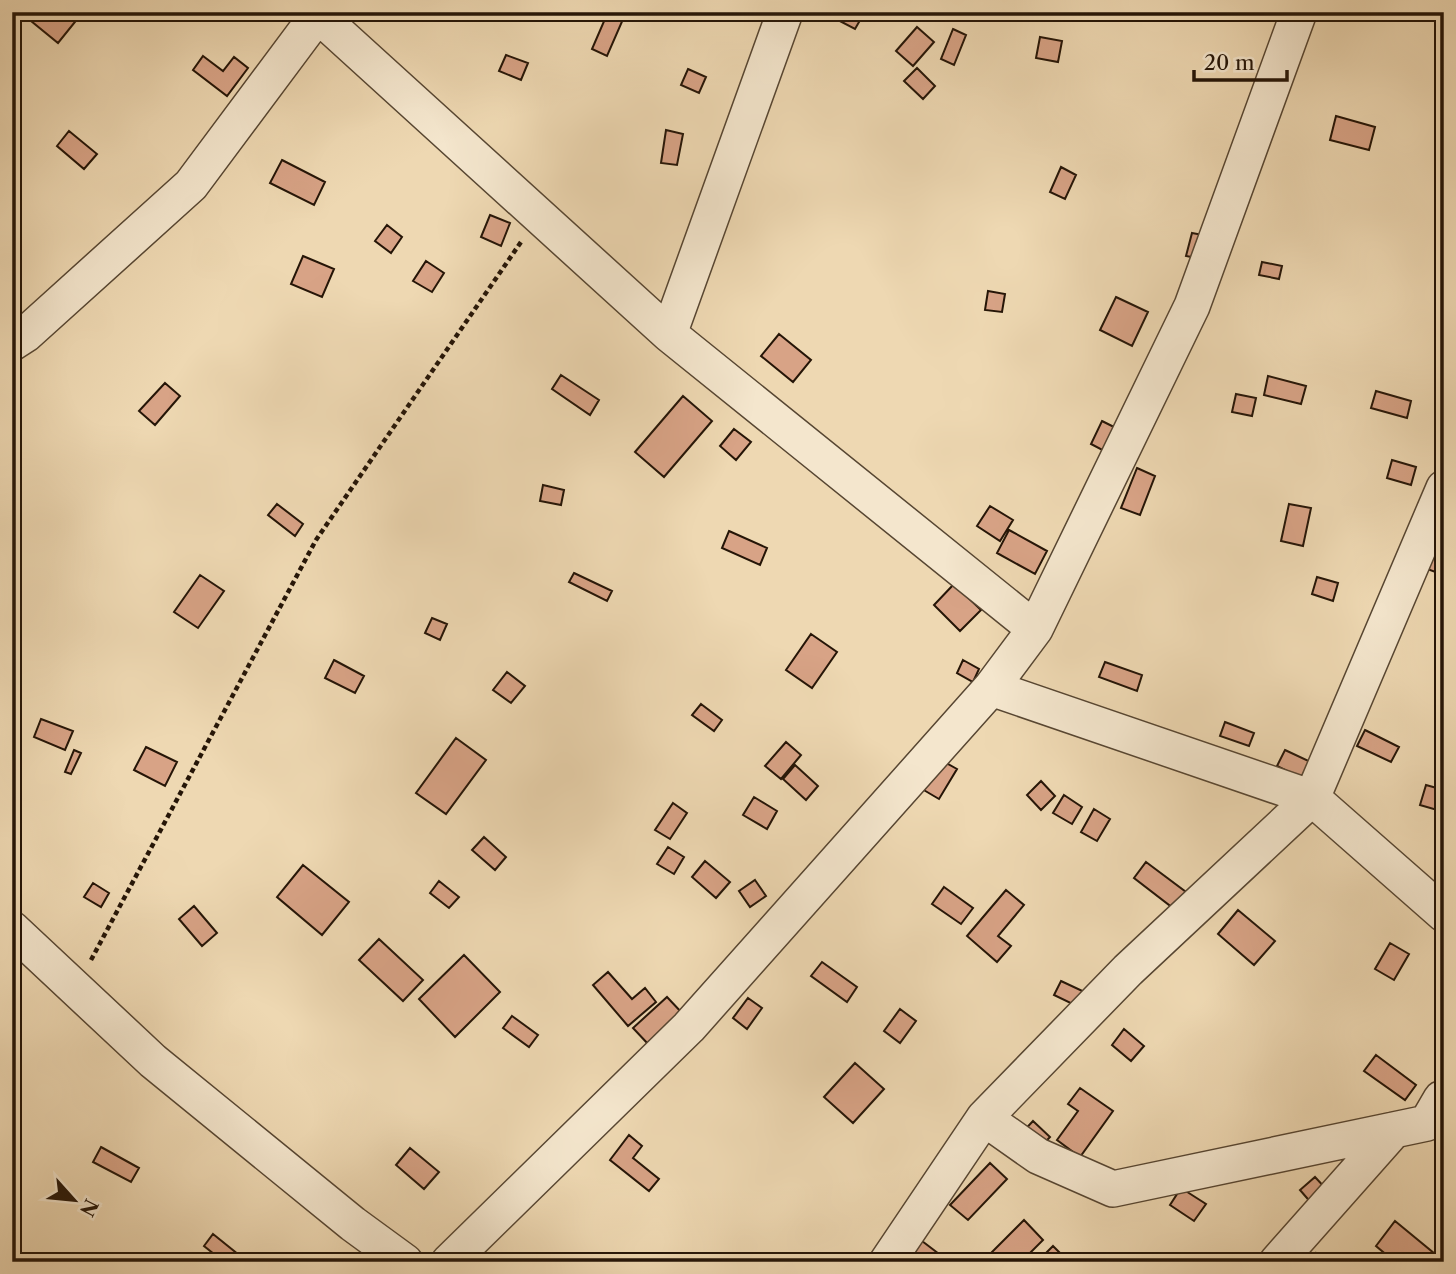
<svg xmlns="http://www.w3.org/2000/svg" width="1456" height="1274" viewBox="0 0 1456 1274" font-family="'Libre Caslon Text',serif">
  <style>
    .building { fill: #d8a386; stroke: #251507; stroke-width: 2 }
    .lines { fill: none; stroke-linecap: round; stroke-linejoin: round }
    .street-casing { stroke: #574632; stroke-width: 38 }
    .path { stroke: #251507; stroke-width: 4.5; stroke-dasharray: 5 3.5; stroke-linecap: butt }
    .street { stroke: #f4e6cd; stroke-width: 35 }
  </style>
  <rect width="100%" height="100%" fill="#eed8b2"/>
  <filter id="stains"><feTurbulence type="fractalNoise" baseFrequency=".00286" numOctaves="4"/><feColorMatrix values="0 0 0 0 .2 0 0 0 0 .09 0 0 0 0 .02 0 0 0 .5 -.17"/></filter>
  <radialGradient id="worn" r=".72"><stop offset=".6" stop-color="#630" stop-opacity="0"/><stop offset="1" stop-color="#630" stop-opacity=".3"/></radialGradient>
  <path class="building" d="M20,12H83L58,43Z
    M608,12H613L624,17L607,56L592,49Z
    M837,12H858L863,15L855,29L834,18Z
    M917,27L934,42L913,66L896,51Z
    M953,29L966,35L954,65L941,59Z
    M1040,37L1062,41L1058,62L1036,58Z
    M506,55L528,63L521,80L499,71Z
    M203,56L223,71L234,57L248,68L227,96L193,70Z
    M917,68L935,86L923,99L904,81Z
    M688,69L706,77L699,93L681,85Z
    M1336,116L1375,127L1369,150L1330,140Z
    M666,130L683,134L677,165L661,163Z
    M69,131L97,154L84,169L57,146Z
    M282,160L325,182L314,205L270,183Z
    M1061,167L1076,175L1065,199L1050,192Z
    M490,215L510,223L501,246L481,237Z
    M387,225L402,237L391,253L375,241Z
    M1192,233L1203,235L1197,258L1186,256Z
    M303,256L334,269L322,297L291,284Z
    M426,261L444,273L432,292L413,281Z
    M1262,262L1282,266L1279,279L1259,275Z
    M12,269L20,277L12,285Z
    M988,291L1005,294L1002,312L985,310Z
    M1116,297L1148,312L1132,346L1100,330Z
    M779,334L811,360L793,382L761,356Z
    M561,375L599,400L590,415L552,389Z
    M1268,376L1306,386L1301,404L1264,395Z
    M165,383L180,396L155,425L139,411Z
    M1376,391L1411,401L1407,418L1371,408Z
    M1236,394L1256,398L1252,416L1232,412Z
    M683,396L712,421L664,477L635,452Z
    M1102,421L1120,430L1108,453L1091,444Z
    M734,429L751,442L736,460L720,446Z
    M1392,460L1416,467L1411,485L1387,478Z
    M1137,468L1155,476L1140,515L1121,508Z
    M543,485L564,490L561,505L540,501Z
    M277,504L303,524L295,536L268,515Z
    M1289,504L1311,508L1303,546L1281,541Z
    M990,506L1013,520L1000,541L977,526Z
    M1009,530L1047,551L1035,574L997,553Z
    M729,531L767,548L760,565L722,548Z
    M1433,551L1444,555V575L1427,569Z
    M574,573L612,591L607,601L569,582Z
    M200,575L224,591L198,628L174,612Z
    M1317,577L1338,583L1333,601L1312,594Z
    M954,584L981,610L960,631L934,605Z
    M432,618L447,624L440,640L425,633Z
    M811,634L837,652L812,688L786,670Z
    M334,660L364,676L355,693L325,678Z
    M963,660L979,669L973,682L957,673Z
    M1105,662L1142,675L1137,691L1099,677Z
    M507,672L525,686L511,703L493,690Z
    M701,704L722,720L714,731L692,715Z
    M41,719L73,731L65,750L34,737Z
    M1225,722L1254,733L1249,746L1220,736Z
    M1365,730L1399,747L1391,762L1357,746Z
    M456,738L486,760L446,814L416,793Z
    M786,742L801,755L781,779L765,766Z
    M146,747L177,762L165,786L134,770Z
    M74,750L81,753L71,774L65,772Z
    M1285,750L1317,765L1309,782L1277,766Z
    M939,759L957,769L939,799L922,789Z
    M795,765L818,786L806,800L783,779Z
    M1041,781L1055,796L1041,810L1027,795Z
    M1426,785L1444,790V812L1420,805Z
    M1064,795L1082,807L1072,824L1053,813Z
    M754,797L777,811L767,829L743,815Z
    M673,803L687,813L670,839L655,830Z
    M1094,809L1110,819L1097,841L1081,832Z
    M484,837L506,857L495,870L472,850Z
    M668,847L684,857L674,874L657,864Z
    M705,861L730,882L716,898L692,877Z
    M1146,862L1186,892L1173,908L1134,878Z
    M303,865L349,902L322,935L277,897Z
    M755,880L766,896L750,907L739,891Z
    M439,881L459,897L449,908L430,893Z
    M93,883L109,893L101,907L84,897Z
    M944,887L973,908L961,924L932,904Z
    M1006,890L1024,905L998,936L1011,946L997,962L967,936Z
    M194,906L217,933L202,946L179,919Z
    M1238,910L1275,941L1254,965L1218,934Z
    M379,939L423,980L403,1001L359,960Z
    M1390,943L1409,954L1394,980L1375,969Z
    M464,955L500,992L455,1037L419,999Z
    M822,962L857,987L847,1002L811,976Z
    M608,972L632,999L645,988L656,1002L628,1026L593,985Z
    M1061,981L1091,995L1085,1010L1054,995Z
    M667,997L683,1014L649,1045L633,1028Z
    M748,998L762,1008L747,1029L733,1018Z
    M900,1009L916,1021L900,1043L884,1031Z
    M512,1016L538,1035L529,1047L503,1028Z
    M1124,1029L1144,1046L1131,1061L1112,1045Z
    M1376,1055L1416,1085L1405,1100L1364,1071Z
    M855,1063L884,1089L853,1123L824,1097Z
    M1080,1088L1113,1111L1080,1157L1057,1140L1078,1111L1068,1104Z
    M1033,1121L1050,1137L1037,1151L1020,1135Z
    M629,1135L642,1146L633,1158L659,1179L649,1191L610,1160Z
    M101,1147L139,1168L131,1182L93,1162Z
    M410,1148L439,1172L424,1189L396,1165Z
    M990,1163L1007,1179L968,1220L950,1205Z
    M1315,1177L1328,1191L1313,1205L1300,1190Z
    M1181,1188L1206,1204L1194,1221L1170,1205Z
    M1024,1220L1043,1240L1021,1262H998L990,1254Z
    M1395,1221L1435,1254L1429,1262H1395L1376,1246Z
    M213,1234L239,1255L234,1262H224L204,1246Z
    M922,1241L943,1257L940,1262H905Z
    M1053,1246L1069,1262H1037Z
    M1316,1253L1328,1262H1309Z"/>
  <g class="lines">
    <defs>
      <path id="street" d="M318,15L669,334L785,12
        M669,334L1035,629L991,688L1312,798L1444,914
        M12,343L26,334L191,185L320,12
        M1444,488L1312,798L1128,970L984,1118L1038,1156L1113,1189L1427,1123L1441,1099H1444
        M1035,629L1192,306L1299,12
        M12,929L153,1061L353,1224L405,1262
        M449,1262L689,1027L991,688
        M887,1262L984,1118
        M1277,1262L1394,1130"/>
    </defs>
    <use href="#street" class="street-casing"/>
    <path class="path" d="M91,960L316,540L521,242"/>
    <use href="#street" class="street"/>
  </g>
  <rect width="1456" height="1274" fill="none" stroke="#eed8b2" stroke-width="42"/>
  <rect x="14" y="14" width="1428" height="1246" fill="none" stroke="#251507" stroke-width="3.5"/>
  <rect x="21" y="21" width="1414" height="1232" fill="none" stroke="#251507" stroke-width="2"/>
  <g transform="translate(74 1200) rotate(117)" stroke="#f4e6cd" stroke-width="5" paint-order="stroke">
  <path d="M0-5L12 26L0 18L-12 26Z" fill="#251507"/>
  <text y="-10" font-size="19" font-weight="bold" text-anchor="middle" fill="#251507">N</text>
  </g>
  <path d="M1194 70v10h93v-10" fill="none" stroke="#251507" stroke-width="3.5"/>
  <text x="1204" y="70" font-size="21" fill="#251507" stroke="#f4e6cd" stroke-width="5" paint-order="stroke">20 m</text>
  <rect width="100%" height="100%" filter="url(#stains)"/>
  <rect width="100%" height="100%" fill="url(#worn)"/>
</svg>
